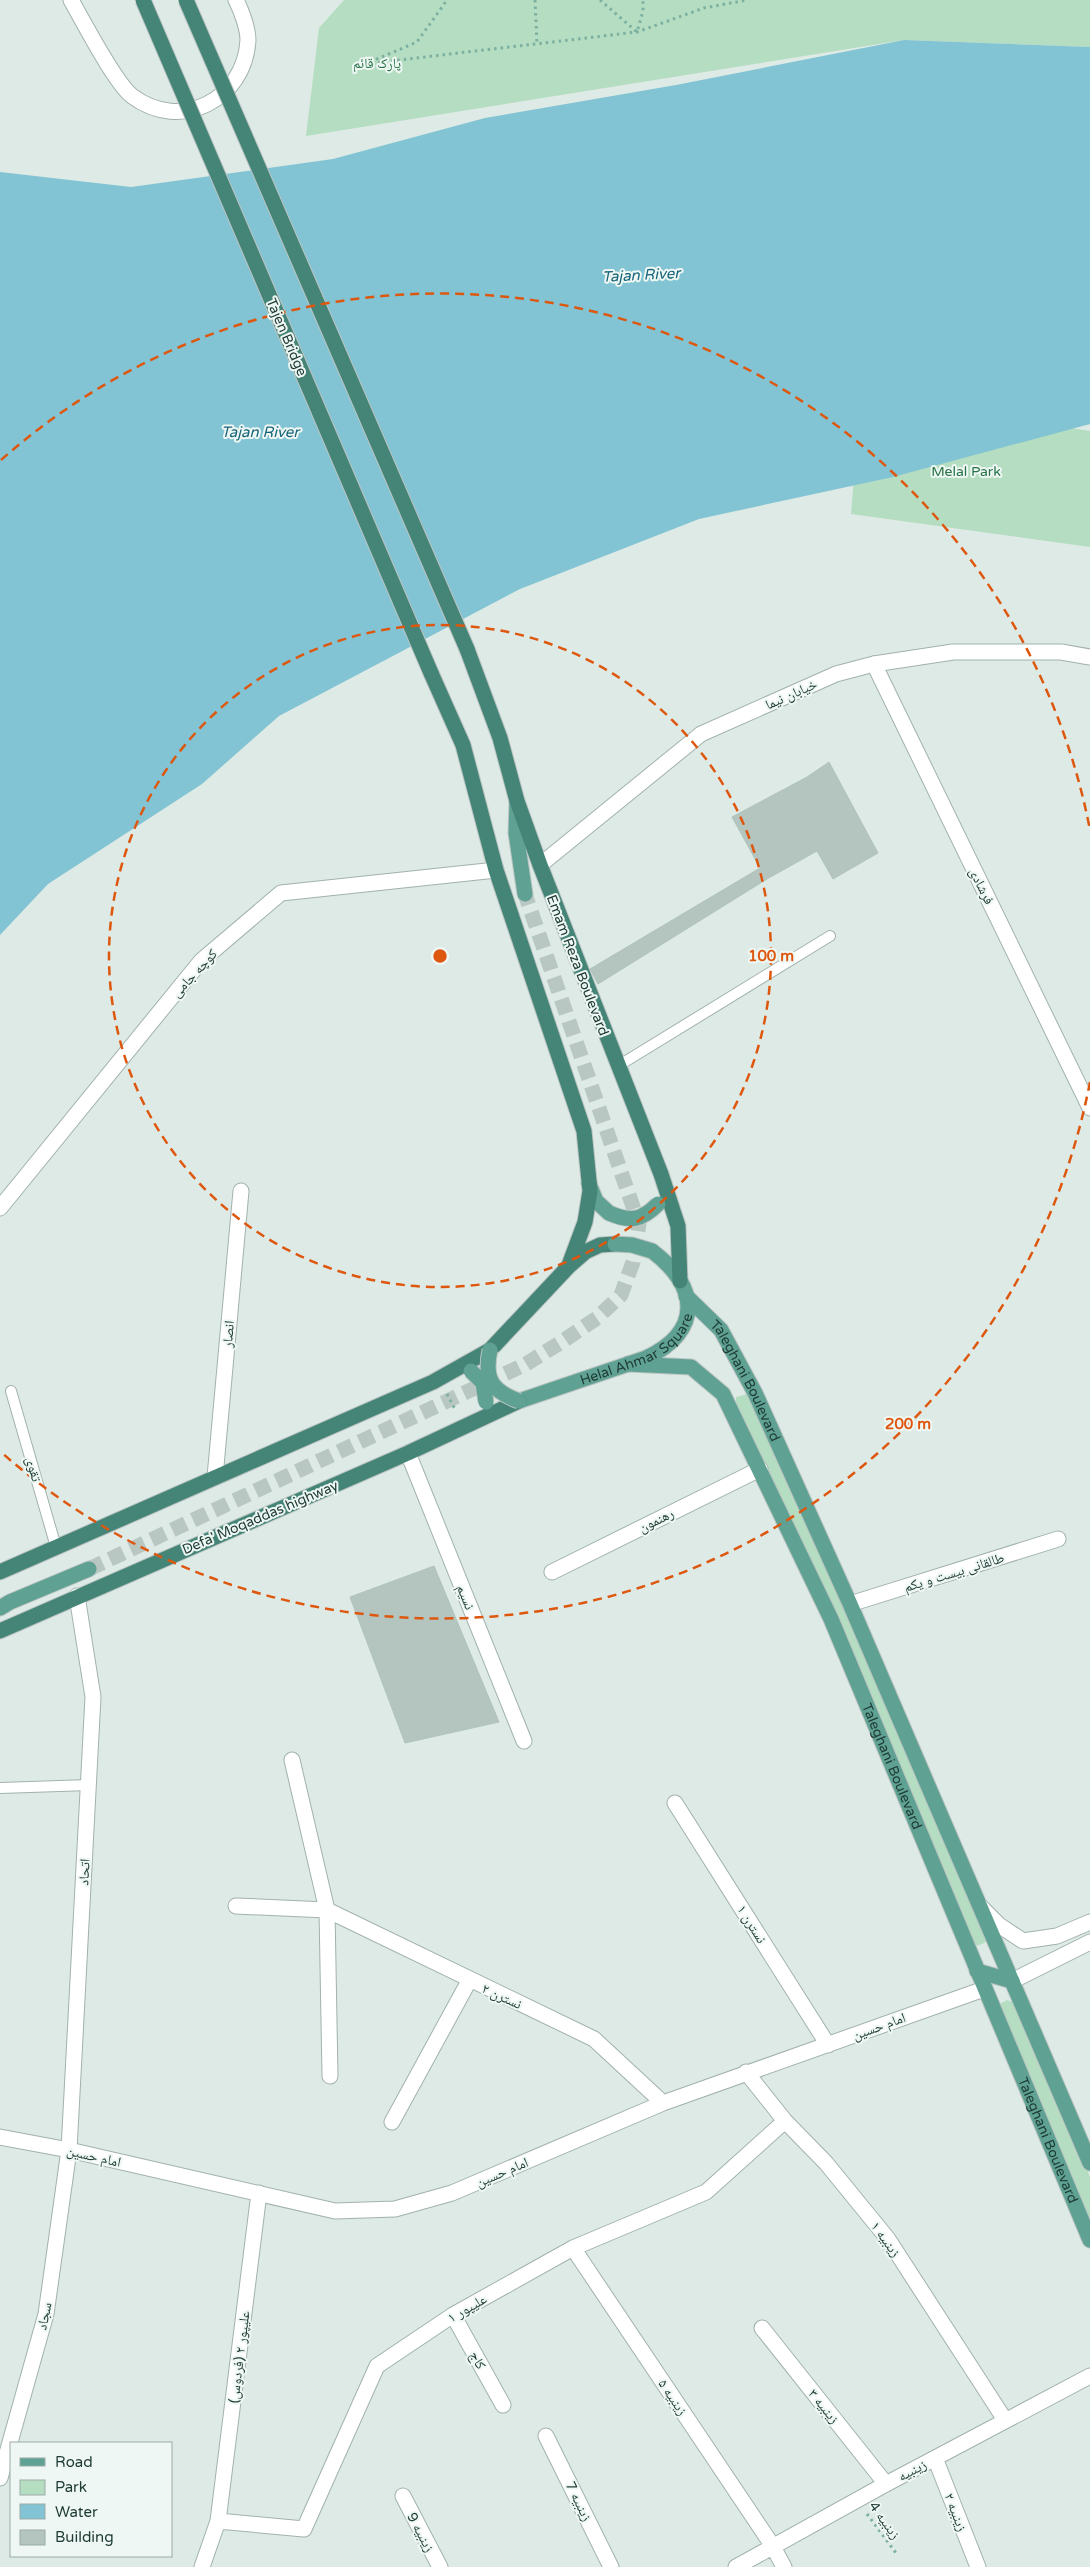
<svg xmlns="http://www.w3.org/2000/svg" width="1090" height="2567" viewBox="0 0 1090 2567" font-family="'Varela Round','Noto Naskh Arabic',sans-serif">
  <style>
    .green { fill: #b5ddc1 }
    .water { fill: #82c4d3 }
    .building { fill: #b3c5be; stroke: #b0c4bc }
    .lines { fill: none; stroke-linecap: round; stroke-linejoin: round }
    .trunk-tunnel { stroke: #b8c7c2; stroke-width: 15; stroke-dasharray: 15 8; stroke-linecap: butt }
    .service-casing { stroke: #a1b2ac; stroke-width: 12 }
    .minor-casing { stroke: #a1b2ac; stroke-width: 17 }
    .tertiary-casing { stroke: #a1b2ac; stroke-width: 17 }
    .primary-casing { stroke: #bcc4c2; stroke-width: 17 }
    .trunk-casing { stroke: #bcc4c2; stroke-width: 17 }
    .path { stroke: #7cb0a1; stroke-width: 3; stroke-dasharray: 2.5 4; stroke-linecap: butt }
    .service { stroke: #fff; stroke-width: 10 }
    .minor { stroke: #fff; stroke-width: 15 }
    .tertiary { stroke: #fff; stroke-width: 15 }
    .primary { stroke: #5fa294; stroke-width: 15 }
    .trunk { stroke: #448578; stroke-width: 15 }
    .primary-bridge-casing { stroke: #bcc4c2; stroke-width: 17; stroke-linecap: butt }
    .trunk-bridge-casing { stroke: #bcc4c2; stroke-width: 17; stroke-linecap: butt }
    .primary-bridge { stroke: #5fa294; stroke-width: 15 }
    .trunk-bridge { stroke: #448578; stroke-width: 15 }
    .ring { fill: none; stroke: #de570e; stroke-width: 2.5; stroke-dasharray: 9 6 }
    .labels { text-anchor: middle; stroke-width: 4; stroke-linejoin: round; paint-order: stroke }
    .park-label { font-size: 14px; fill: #277347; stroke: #eef7f3 }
    .street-label { font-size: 14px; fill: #1e3a34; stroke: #eef7f3 }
    .water-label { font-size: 15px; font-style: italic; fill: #166479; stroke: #eef7f3 }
    .centre { fill: #de570e; stroke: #eef7f3; stroke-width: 2.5 }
    .ring-label { font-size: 15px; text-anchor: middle; font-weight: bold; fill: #de570e; stroke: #eef7f3; stroke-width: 4; stroke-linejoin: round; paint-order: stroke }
  </style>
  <rect width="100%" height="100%" fill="#deeae5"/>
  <path class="green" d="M344,0H1090V47L904,40L306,136L319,28Z
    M964,411L1090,431V547L851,514L858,428Z
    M747,1394L751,1396L989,1937C985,1944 981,1945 973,1946L736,1402V1397Z
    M1007,2000L1017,2004L1090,2177V2228L998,2005Z"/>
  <path class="water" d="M904,40L1090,47V424L893,477L699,519L520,589L279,716L202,784L48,884L0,935V172L131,187L333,159L485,118L676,85Z"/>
  <path class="building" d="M829,762L878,853L833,879L817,851L767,879L598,984L590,969L760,868L732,817L807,777Z
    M434,1566L499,1722L405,1743L350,1597Z"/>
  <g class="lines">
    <path class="trunk-tunnel" d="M89,1569L526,1364L563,1341L597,1318L621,1295L633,1262L639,1224L525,894"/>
    <defs>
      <path id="service" d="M618,1066L830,936
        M11,1391L56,1547
        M0,1788L89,1785"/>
      <path id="minor" d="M874,664L1090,1108
        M0,1208L201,961L281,893L496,870
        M408,1453L524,1741
        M215,1477L241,1191
        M552,1572L760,1469
        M850,1604L1058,1539
        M292,1760L327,1910L330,2076
        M675,1803L828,2045
        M236,1906L327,1910L594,2039L663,2103
        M746,2072L785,2121L826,2163L888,2239L1005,2420
        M392,2122L469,1981
        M0,2137L69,2150L335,2211L395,2209L452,2193L663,2103L984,1989
        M573,2248L772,2545L784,2567
        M453,2315L503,2405
        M762,2328L886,2484
        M546,2436L611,2567
        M935,2458L978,2567
        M0,2478L46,2314L69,2150L93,1697L77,1596
        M403,2496L440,2567
        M218,2521L304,2529L377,2366L453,2315L573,2248L706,2192L785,2121
        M202,2567L218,2521L259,2193
        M736,2567L886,2484L1090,2376"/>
      <path id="tertiary" d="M71,0C83,21 115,83 132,96C181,133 245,99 248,40C248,28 241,10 236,0
        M540,865L701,734L836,674L874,664L953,652H1061L1090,657
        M980,1906L999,1925L1023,1941L1057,1936L1090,1922
        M1012,1981L1090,1942"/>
      <g id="primary">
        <path d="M517,801L516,833L525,894"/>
        <path d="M589,1184L596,1201L609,1213"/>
        <path id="s1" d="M686,1296L721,1330L755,1393L850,1604L1090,2163"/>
        <path id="s2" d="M628,1364L691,1367L723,1394L831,1619L1090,2240"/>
        <path id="s3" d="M519,1401L646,1358C703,1331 699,1286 652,1251"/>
        <path d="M0,1608L10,1602L89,1569"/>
        <path d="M977,1971L1012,1981"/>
      </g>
      <path id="trunk" d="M467,649L500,738L517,801L540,865L661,1174L678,1226L680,1281
        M431,673L463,745L496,870L584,1131L590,1191L585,1222L569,1265
        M0,1572L433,1382L490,1350L569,1266L585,1252L600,1245L615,1244
        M0,1631L408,1453L519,1401"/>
    </defs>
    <use href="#service" class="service-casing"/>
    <use href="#minor" class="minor-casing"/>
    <use href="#tertiary" class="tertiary-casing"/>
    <use href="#primary" class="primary-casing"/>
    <use href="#trunk" class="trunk-casing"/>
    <path class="path" d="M535,0L537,45
      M600,0L637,32L643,11V0
      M370,62L417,42L447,0
      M365,64L637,32L704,8L747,0
      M447,1394L456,1411
      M867,2514L896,2553"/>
    <use href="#service" class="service"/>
    <use href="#minor" class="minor"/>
    <use href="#tertiary" class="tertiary"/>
    <use href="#primary" class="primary"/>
    <use href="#trunk" class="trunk"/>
    <defs>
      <path id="primary-bridge" d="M609,1213C630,1222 641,1221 658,1204
        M615,1244L632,1245L652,1251
        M490,1350C484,1378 491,1391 519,1401
        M471,1371L483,1383L486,1402"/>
      <path id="trunk-bridge" d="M143,0L431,673
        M186,0L467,649"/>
    </defs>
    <use href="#primary-bridge" class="primary-bridge-casing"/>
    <use href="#trunk-bridge" class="trunk-bridge-casing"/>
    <use href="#primary-bridge" class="primary-bridge"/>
    <use href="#trunk-bridge" class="trunk-bridge"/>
  </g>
  <g class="ring">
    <circle cx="440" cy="956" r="331"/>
    <path d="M1090 1082A662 662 0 0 1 1 1452M1 460A662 662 0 0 1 1090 830"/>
  </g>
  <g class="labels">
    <g class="park-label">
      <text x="377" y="68">پارک قائم</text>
      <text x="966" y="476">Melal Park</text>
    </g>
    <g class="street-label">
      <text transform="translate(287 337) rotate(67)" y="5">Tajen Bridge</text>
      <text transform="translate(791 694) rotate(-24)" y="5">خیابان نیما</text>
      <text transform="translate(982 886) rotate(64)" y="5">فرشادی</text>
      <text transform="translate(578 965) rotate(69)" y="5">Emam Reza Boulevard</text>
      <text transform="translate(194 973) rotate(-47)" y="5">کوچه جامی</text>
      <text transform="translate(228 1334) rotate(-85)" y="5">انصار</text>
      <text dy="5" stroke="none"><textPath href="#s3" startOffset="131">Helal Ahmar Square</textPath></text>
      <text dy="5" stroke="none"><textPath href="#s1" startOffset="105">Taleghani Boulevard</textPath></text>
      <text transform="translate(34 1469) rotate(74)" y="5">تقوی</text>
      <text transform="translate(260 1517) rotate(-23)" y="5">Defa' Moqaddas highway</text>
      <text transform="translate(656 1520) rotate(-26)" y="5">رهنمون</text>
      <text transform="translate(954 1572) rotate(-17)" y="5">طالقانی بیست و یکم</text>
      <text transform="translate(466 1597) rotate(68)" y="5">نسیم</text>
      <text dy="5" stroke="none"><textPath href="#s2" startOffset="514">Taleghani Boulevard</textPath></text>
      <text transform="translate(84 1872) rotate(-87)" y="5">اتحاد</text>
      <text transform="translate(752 1924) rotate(58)" y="5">نسترن ۱</text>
      <text transform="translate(502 1996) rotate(25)" y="5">نسترن ۲</text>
      <text transform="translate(879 2026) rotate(-20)" y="5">امام حسین</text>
      <text dy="5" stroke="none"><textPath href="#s2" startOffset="919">Taleghani Boulevard</textPath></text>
      <text transform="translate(94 2156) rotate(13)" y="5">امام حسین</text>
      <text transform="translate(502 2172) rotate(-23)" y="5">امام حسین</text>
      <text transform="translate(886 2239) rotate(54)" y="5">زینبیه ۱</text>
      <text transform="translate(467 2308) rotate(-30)" y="5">علیپور ۱</text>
      <text transform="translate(44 2316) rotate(-78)" y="5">سجاد</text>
      <text transform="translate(239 2357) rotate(-83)" y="5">علیپور ۲ (فردوس)</text>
      <text transform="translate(478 2360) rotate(61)" y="5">کاج</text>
      <text transform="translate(673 2397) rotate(56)" y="5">زینبیه ۵</text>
      <text transform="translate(824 2406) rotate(51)" y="5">زینبیه ۳</text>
      <text transform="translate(912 2470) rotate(-28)" y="5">زینبیه</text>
      <text transform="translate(579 2501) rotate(64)" y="5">زینبیه 7</text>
      <text transform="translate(956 2512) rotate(69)" y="5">زینبیه ۲</text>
      <text transform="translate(885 2520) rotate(54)" y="5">زینبیه 4</text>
      <text transform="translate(421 2532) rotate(62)" y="5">زینبیه 9</text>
    </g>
    <g class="water-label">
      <text transform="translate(641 275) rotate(-3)" y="5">Tajan River</text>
      <text x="260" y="437">Tajan River</text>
    </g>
  </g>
  <circle cx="440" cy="956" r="8" class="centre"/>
  <g class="ring-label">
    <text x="771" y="961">100 m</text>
    <text x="908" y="1429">200 m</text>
  </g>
  <rect x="10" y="2442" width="162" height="115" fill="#eef7f3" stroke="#9baba7"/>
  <rect x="20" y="2458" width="25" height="8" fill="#5fa294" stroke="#9baba7"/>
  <text x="55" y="2467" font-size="15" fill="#1e3a34">Road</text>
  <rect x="20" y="2480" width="25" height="15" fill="#b5ddc1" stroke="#9baba7"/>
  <text x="55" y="2492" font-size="15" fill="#1e3a34">Park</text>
  <rect x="20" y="2504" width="25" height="15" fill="#82c4d3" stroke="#9baba7"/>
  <text x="55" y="2517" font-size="15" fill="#1e3a34">Water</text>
  <rect x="20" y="2530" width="25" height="15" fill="#b3c5be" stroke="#9baba7"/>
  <text x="55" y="2542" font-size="15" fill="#1e3a34">Building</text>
</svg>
